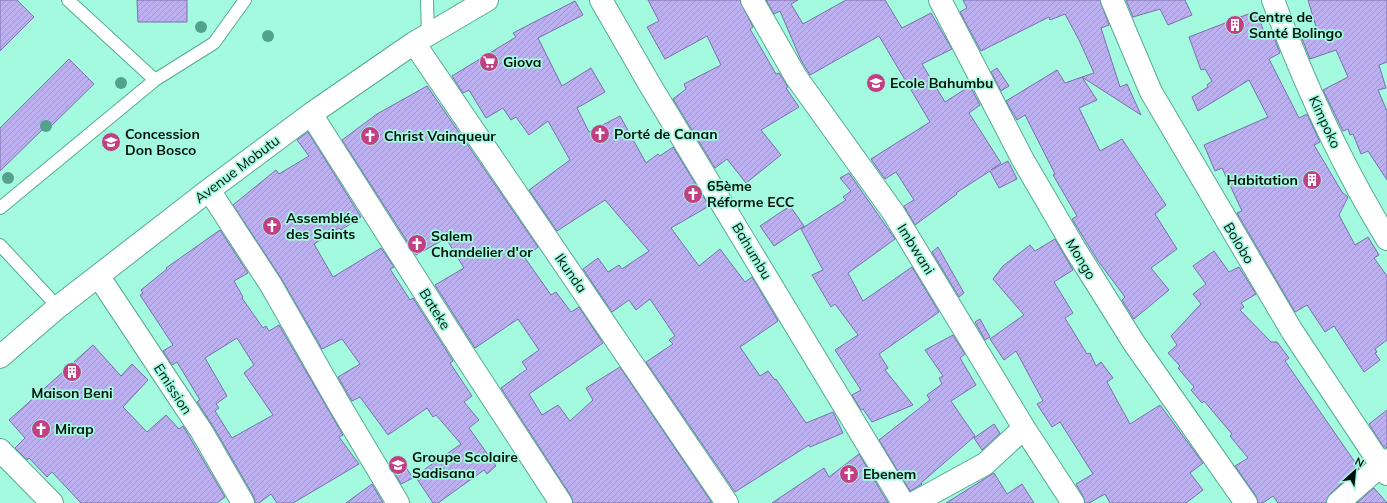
<svg xmlns="http://www.w3.org/2000/svg" width="1387" height="503" viewBox="0 0 1387 503" font-family="Mulish,sans-serif">
  <style>
    .building { fill: url(#building-hatch); stroke: #7b6fab; fill-rule: evenodd }
    .lines { fill: none; stroke-linecap: round; stroke-linejoin: round }
    .service-casing { stroke: #55ab93; stroke-width: 14 }
    .minor-casing { stroke: #55ab93; stroke-width: 24 }
    .service { stroke: #fff; stroke-width: 12 }
    .minor { stroke: #fff; stroke-width: 22 }
    .tree { fill: #53a28c }
    .labels { text-anchor: middle; stroke-width: 3.5; stroke-linejoin: round; paint-order: stroke }
    .poi-label { font-size: 14px; font-weight: bold; fill: #00140d; stroke: #a3fadf; text-anchor: start }
    .street-label { font-size: 14px; fill: #00140d; stroke: #a3fadf }
  </style>
  <defs>
    <pattern id="building-hatch" width="6" height="6" patternUnits="userSpaceOnUse"><rect width="6" height="6" fill="#bcb0f1"/><path d="M-1 1l2-2M0 6l6-6M5 7l2-2" fill="none" stroke="#a096cd"/></pattern>
  </defs>
  <rect width="100%" height="100%" fill="#a3fadf"/>
  <path class="building" d="M0,0H17L34,17L0,51Z
    M137,0H187V22H138Z
    M648,0H740L753,27L750,29L776,74L779,73L788,87L786,88L799,107L761,130L781,155L746,183L727,159L715,168L673,99L686,89L684,84L721,65L707,36L665,59L647,27L659,21Z
    M766,0H798L791,4L803,24L846,0H885L902,28L931,13L952,49L922,64L945,102L970,86L980,105L969,113L1001,163L991,170L1008,161L1017,179L999,188L990,171L956,193L957,194L915,225L904,206L914,200L896,172L885,179L871,159L930,122L879,36L810,75L801,60L780,11L774,14Z
    M963,0H1100L1109,25L1101,28L1120,87L1127,84L1141,115L1082,77L1094,73L1079,40L1065,14L1050,20L1049,17L981,51L960,12L967,8Z
    M1126,0H1185L1192,15L1168,25L1160,9L1133,17Z
    M1308,0H1387V62L1379,65L1386,88L1378,90L1387,111V180L1368,151L1361,154L1353,134L1350,135L1348,129L1343,131L1323,90L1348,77L1336,50L1310,59L1301,36L1317,30Z
    M575,1L583,15L538,38L562,86L591,68L605,92L577,108L589,132L620,116L646,163L658,154L660,156L673,147L709,206L671,228L699,266L720,249L745,282L752,277L778,321L740,347L760,376L768,371L775,380L776,379L806,423L833,412L843,433L810,447L809,445L735,492L646,362L673,344L669,340L675,336L650,299L636,310L629,300L612,312L583,269L598,258L608,272L619,265L622,269L649,251L605,200L557,231L529,190L570,160L548,121L529,135L516,117L511,120L503,108L486,118L469,90L463,93L452,76L516,37L513,33Z
    M1256,11L1267,39L1273,35L1280,53L1269,59L1299,118L1307,114L1320,142L1314,145L1342,192L1348,197L1339,215L1355,245L1368,237L1379,255L1374,258L1387,276V340L1375,349L1377,352L1375,353L1380,360L1364,372L1334,326L1325,332L1307,305L1295,312L1237,213L1242,211L1222,168L1215,171L1204,145L1268,117L1249,80L1198,111L1192,97L1208,87L1207,85L1212,81L1205,69L1201,70L1189,37Z
    M69,59L94,84L46,131L43,129L0,171V128Z
    M997,68L1009,86L1001,91L991,72Z
    M1057,70L1065,83L1082,77L1097,100L1079,108L1100,151L1122,139L1166,205L1155,214L1177,249L1151,268L1169,290L1134,319L1122,300L1125,297L1098,261L1072,219L1077,216L1053,175L1055,174L1025,115L1017,120L1006,101Z
    M427,86L538,247L525,258L551,295L556,292L571,312L579,307L603,343L529,394L542,415L558,405L570,421L593,400L586,388L620,367L712,503H573L571,496L501,388L527,369L522,362L539,350L518,319L475,348L435,285L464,268L447,240L445,239L416,255L342,140L377,114Z
    M308,132L361,217L341,230L339,228L314,244L333,277L381,248L394,267L390,269L410,300L413,298L453,361L450,363L472,396L464,402L479,420L469,428L496,466L487,474L484,470L438,503H433L415,476L461,444L436,415L433,417L427,408L388,435L360,397L352,401L338,377L360,364L342,339L322,349L281,278L233,205L276,170L279,174L309,156L297,140Z
    M849,173L895,239L848,273L863,301L912,267L939,312L879,354L888,368L885,370L913,405L872,422L863,409L861,410L852,395L861,390L835,350L858,335L835,304L831,307L812,275L823,270L801,229L846,200L843,197L851,191L840,178Z
    M790,206L804,226L774,246L760,226Z
    M220,230L248,273L234,281L243,297L242,298L263,328L266,326L269,331L279,325L343,435L339,437L359,464L293,503H277L271,494L259,503H255L254,497L213,426L197,402L200,400L177,362L172,365L163,351L173,345L140,295L143,293L141,290L167,269L166,268ZM237,338L254,365L244,373L273,415L232,438L215,411L219,408L216,404L227,396L205,358Z
    M1055,239L1073,270L1054,282L1073,313L1065,318L1087,354L1090,353L1096,366L1101,362L1113,378L1107,382L1130,424L1160,405L1203,463L1190,473L1203,490L1186,503H1110L1105,494L1089,503H1085L1083,496L1076,484L1093,474L1060,422L1052,427L1037,404L1043,401L1016,351L1004,360L990,339L1024,315L993,279L1003,266L1030,245L1035,251Z
    M938,247L964,293L959,297L932,252Z
    M1214,251L1229,272L1239,267L1256,294L1241,303L1244,307L1240,310L1271,342H1277L1289,358L1285,361L1359,468L1330,494L1326,503H1278L1273,496L1263,503H1258L1256,496L1235,466L1248,458L1230,436L1232,434L1204,401L1202,403L1191,390L1194,387L1178,368L1180,366L1168,353L1177,345L1171,336L1201,304L1193,294L1206,284L1193,266Z
    M980,319L990,337L985,340L975,322Z
    M953,335L965,354L960,358L976,385L951,401L975,436L921,483L922,484L910,491L879,440L930,400L927,395L942,384L939,378L943,376L925,350Z
    M93,345L121,376L132,364L148,380L123,407L147,432L166,415L179,429L183,426L225,497L217,503H81L52,472L47,477L29,458L27,460L15,448L25,438L9,420Z
    M1387,410V448L1383,446L1369,424Z
    M994,424L1000,433L982,450L974,438Z
    M859,454L888,503H772L824,468L829,477Z
    M403,463L413,478L401,484L393,470Z
    M994,473L1007,494L1022,484L1034,503H946Z
    M372,484L383,503H346L350,500Z
    M1374,488L1387,503H1357Z"/>
  <g class="lines">
    <defs>
      <path id="service" d="M68,0L155,80
        M427,0L428,35
        M0,208L155,80L214,43L245,0
        M0,245L58,307"/>
      <path id="minor" d="M601,0L650,85L903,503
        M752,0L796,77L893,212L1024,428L1073,503
        M940,0L1023,160L1075,249L1134,343L1246,503
        M1112,0L1151,92L1292,331L1387,474
        M1273,0C1304,83 1341,164 1387,239
        M414,43L727,503
        M311,114L465,356L561,503
        M209,190L271,285L339,404L398,503
        M99,277L202,432L243,503
        M0,357L58,307L209,190L311,114L414,43L487,0
        M0,450L52,503
        M914,503L985,464L1024,428
        M1338,503L1387,460"/>
    </defs>
    <use href="#service" class="service-casing"/>
    <use href="#minor" class="minor-casing"/>
    <use href="#service" class="service"/>
    <use href="#minor" class="minor"/>
  </g>
  <g class="tree">
    <circle cx="201" cy="27" r="6"/>
    <circle cx="268" cy="36" r="6"/>
    <circle cx="121" cy="83" r="6"/>
    <circle cx="46" cy="126" r="6"/>
    <circle cx="8" cy="178" r="6"/>
  </g>
  <defs>
    <symbol id="building-disc" viewBox="-11 -11 22 22"><circle r="9.5" fill="#c33f83" stroke="#a3fadf"/><path d="M-4-6H4V6H1V3H-1V6H-4ZM-2.5-4.3h1.7v1.8h-1.7ZM.8-4.3h1.7v1.8H.8ZM-2.5-1h1.7V.8h-1.7ZM.8-1h1.7V.8H.8Z" fill="#fff"/></symbol>
    <symbol id="supermarket-disc" viewBox="-11 -11 22 22"><circle r="9.5" fill="#c33f83" stroke="#a3fadf"/><path d="M-6-5.5h2.5l.6 2H6L4.5 2H-2.5L-4.4-4H-6ZM-1.5 3.2a1.3 1.3 0 1 0 .1 0ZM3 3.2a1.3 1.3 0 1 0 .1 0Z" fill="#fff"/></symbol>
    <symbol id="school-disc" viewBox="-11 -11 22 22"><circle r="9.5" fill="#c33f83" stroke="#a3fadf"/><path d="M0-5L7-2L0 1L-7-2ZM-4 1L0 2.5L4 1V4Q0 6-4 4Z" fill="#fff"/></symbol>
    <symbol id="church-disc" viewBox="-11 -11 22 22"><circle r="9.5" fill="#c33f83" stroke="#a3fadf"/><path d="M-1.2-6h2.4v3.5h3.3v2.4h-3.3V6h-2.4V-.1h-3.3v-2.4h3.3Z" fill="#fff"/></symbol>
  </defs>
  <g fill-rule="evenodd">
    <use href="#building-disc" x="1224" y="14" width="22" height="22"/>
    <use href="#supermarket-disc" x="478" y="51" width="22" height="22"/>
    <use href="#school-disc" x="865" y="72" width="22" height="22"/>
    <use href="#church-disc" x="589" y="123" width="22" height="22"/>
    <use href="#church-disc" x="359" y="125" width="22" height="22"/>
    <use href="#school-disc" x="100" y="131" width="22" height="22"/>
    <use href="#building-disc" x="1301" y="169" width="22" height="22"/>
    <use href="#church-disc" x="682" y="183" width="22" height="22"/>
    <use href="#church-disc" x="261" y="215" width="22" height="22"/>
    <use href="#church-disc" x="406" y="233" width="22" height="22"/>
    <use href="#building-disc" x="61" y="361" width="22" height="22"/>
    <use href="#church-disc" x="30" y="418" width="22" height="22"/>
    <use href="#school-disc" x="387" y="454" width="22" height="22"/>
    <use href="#church-disc" x="838" y="463" width="22" height="22"/>
  </g>
  <g class="labels">
    <g class="poi-label">
      <text x="1249" y="22">Centre de<tspan x="1249" dy="16">Santé Bolingo</tspan></text>
      <text x="503" y="67">Giova</text>
      <text x="890" y="88">Ecole Bahumbu</text>
      <text x="125" y="139">Concession<tspan x="125" dy="16">Don Bosco</tspan></text>
      <text x="614" y="139">Porté de Canan</text>
      <text x="384" y="141">Christ Vainqueur</text>
      <text x="1298" y="185" text-anchor="end">Habitation</text>
      <text x="707" y="191">65ème<tspan x="707" dy="16">Réforme ECC</tspan></text>
      <text x="286" y="223">Assemblée<tspan x="286" dy="16">des Saints</tspan></text>
      <text x="431" y="241">Salem<tspan x="431" dy="16">Chandelier d'or</tspan></text>
      <text x="72" y="398" text-anchor="middle">Maison Beni</text>
      <text x="55" y="434">Mirap</text>
      <text x="412" y="462">Groupe Scolaire<tspan x="412" dy="16">Sadisana</tspan></text>
      <text x="863" y="479">Ebenem</text>
    </g>
    <g class="street-label">
      <text transform="translate(1325 122) rotate(65)" y="5">Kimpoko</text>
      <text transform="translate(237 169) rotate(-37)" y="5">Avenue Mobutu</text>
      <text transform="translate(1239 243) rotate(59)" y="5">Bolobo</text>
      <text transform="translate(916 249) rotate(58)" y="5">Imbwani</text>
      <text transform="translate(752 251) rotate(59)" y="5">Bahumbu</text>
      <text transform="translate(1081 259) rotate(59)" y="5">Mongo</text>
      <text transform="translate(571 273) rotate(55)" y="5">Ikunda</text>
      <text transform="translate(435 309) rotate(58)" y="5">Bateke</text>
      <text transform="translate(173 389) rotate(57)" y="5">Emission</text>
    </g>
  </g>
  <g transform="translate(1355 471) rotate(27)" stroke="#a3fadf" stroke-width="3" paint-order="stroke">
  <path d="M0-3L7 15L0 10L-7 15Z" fill="#00140d"/>
  <text y="-6" font-size="11" font-weight="bold" text-anchor="middle" fill="#00140d">N</text>
  </g>
</svg>
